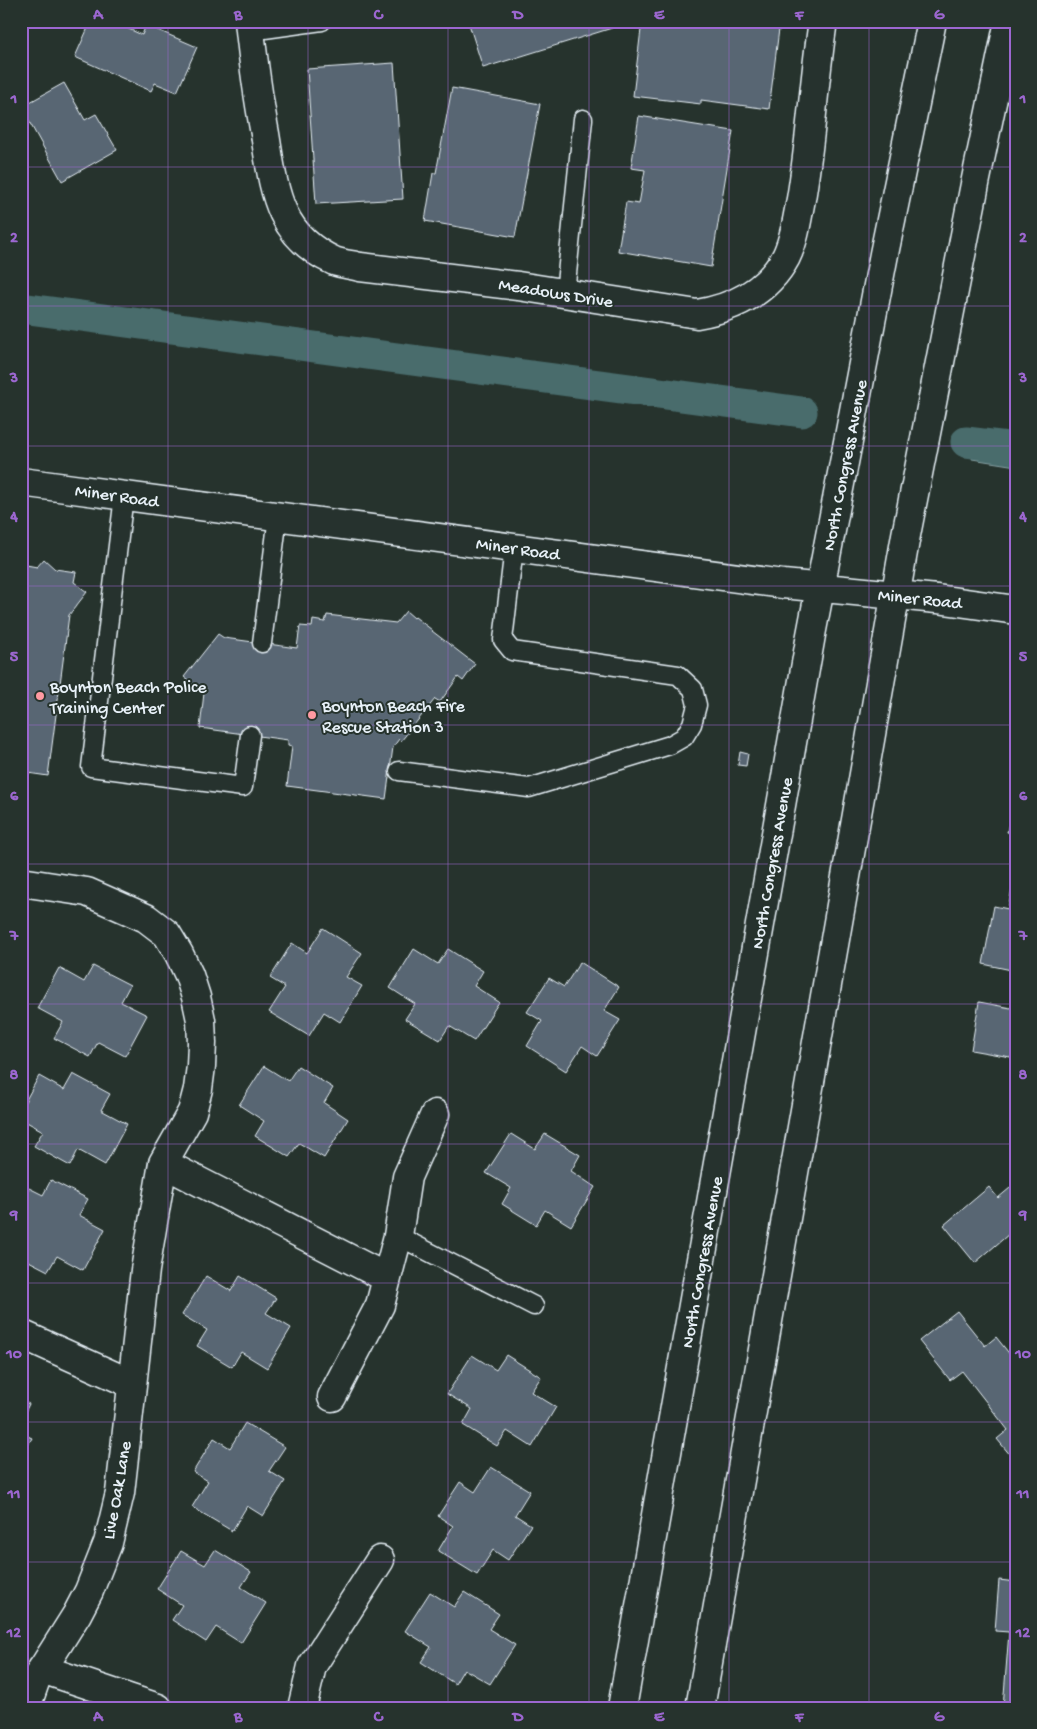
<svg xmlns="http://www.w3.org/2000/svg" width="1037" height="1729" viewBox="0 0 1037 1729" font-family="'Gochi Hand',sans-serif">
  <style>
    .water { fill: #486c6c; stroke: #88a1a4 }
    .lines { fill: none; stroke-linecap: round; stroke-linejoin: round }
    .canal { stroke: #486c6c; stroke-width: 31 }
    .building { fill: #596673; stroke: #e8f1f8 }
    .lane-casing { stroke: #e8f1f8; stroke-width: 21 }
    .street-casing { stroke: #e8f1f8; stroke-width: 31 }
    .secondary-casing { stroke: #e8f1f8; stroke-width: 31 }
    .lane { stroke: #26332d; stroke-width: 18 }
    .street { stroke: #26332d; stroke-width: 28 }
    .secondary { stroke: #26332d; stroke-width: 28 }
    .grid { fill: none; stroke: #9c67d0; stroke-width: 1; stroke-opacity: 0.55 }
    .poi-dot { fill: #ff9aa2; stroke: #26332d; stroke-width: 2 }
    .labels { text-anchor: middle; stroke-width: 4; stroke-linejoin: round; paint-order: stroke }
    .street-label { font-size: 18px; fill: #e8f1f8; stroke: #26332d }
    .poi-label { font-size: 18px; fill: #e8f1f8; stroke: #26332d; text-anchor: start }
    .neatline { fill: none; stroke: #9c67d0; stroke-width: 2 }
    .grid-label { font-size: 16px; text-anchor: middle; font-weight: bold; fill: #9c67d0 }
  </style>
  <rect width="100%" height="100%" fill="#26332d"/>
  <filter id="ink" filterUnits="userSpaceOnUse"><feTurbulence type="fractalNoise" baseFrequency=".02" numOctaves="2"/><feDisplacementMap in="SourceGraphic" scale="10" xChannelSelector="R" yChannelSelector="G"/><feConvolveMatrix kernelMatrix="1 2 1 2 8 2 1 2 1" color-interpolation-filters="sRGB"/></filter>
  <g filter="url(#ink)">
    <path class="water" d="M976,430L1010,434L1016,431V466L972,459Z"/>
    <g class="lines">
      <path class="canal" d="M21,308L802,412
        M966,442L1016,448"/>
    </g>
    <path class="building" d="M91,21H111L142,35L146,25L197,47L177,92L155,83L151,91L75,57Z
      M468,21H610L612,28L483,68Z
      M642,21H780L769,109L701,100V104L633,96Z
      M394,63L403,199L316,204L307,69Z
      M64,83L85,120L96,114L117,150L62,181L21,107Z
      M452,88L540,104L515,237L425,221L433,173H436Z
      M639,116L733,131L711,267L618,251L626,202L639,204L645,170L631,168Z
      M44,559L55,569L76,572L74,582L87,592L69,615L48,776L21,772V620L24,601L21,600V564L37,567Z
      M406,611L414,618L415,617L432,630V631L475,664L463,681L458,677L440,702L435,699L401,741L399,739L393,747L386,799L287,786L292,746L288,745V740L200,728L204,693L184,677L218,634L224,638L297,648L300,626L312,627L313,620L325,622L327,615L396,623Z
      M740,752L748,754L746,766L738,765Z
      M1016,789V834L1007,832Z
      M1016,867V971L983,964L994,906L1008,909Z
      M323,928L362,953L346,977L362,986L340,1022L324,1012L309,1036L269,1012L285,987L270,978L292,943L307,953Z
      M414,949L438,964L448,949L483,971L474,986L499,1002L474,1041L449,1026L440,1040L405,1019L415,1004L390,988Z
      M580,962L619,987L604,1011L620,1020L597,1056L582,1046L566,1071L527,1046L542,1021L527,1012L549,978L564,987Z
      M93,966L130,985L121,1002L147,1015L125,1056L98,1042L90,1057L54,1038L63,1022L37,1008L59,968L84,982Z
      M979,1002L1016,1009V1058L971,1050Z
      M264,1066L288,1081L298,1066L333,1088L324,1103L348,1119L324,1158L299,1143L289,1157L255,1136L264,1121L239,1105Z
      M73,1074L110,1094L101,1110L127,1124L105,1165L78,1150L70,1166L34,1146L43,1131L21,1119V1109L39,1076L64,1090Z
      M511,1134L535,1149L545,1134L580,1155L571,1171L595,1187L571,1226L545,1210L536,1225L502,1204L511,1188L486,1173Z
      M51,1180L88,1199L79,1215L105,1229L83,1270L57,1256L48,1271L21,1257V1184L43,1195Z
      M1016,1183V1228L975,1263L944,1225L989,1187L998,1198Z
      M206,1276L231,1291L240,1276L276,1298L266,1313L291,1328L267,1368L241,1352L232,1367L197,1346L207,1330L182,1315Z
      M957,1311L985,1346L996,1337L1016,1362V1462L997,1439L1008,1430L962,1371L950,1380L919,1341Z
      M472,1355L496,1370L506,1355L541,1377L531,1392L556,1407L532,1447L507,1431L497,1446L463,1425L472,1409L447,1394Z
      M21,1400L29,1404L21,1420Z
      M245,1423L285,1447L269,1471L285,1481L263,1516L247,1506L232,1531L192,1507L208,1481L193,1472L214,1438L230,1448Z
      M21,1433L32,1438L21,1458Z
      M491,1467L530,1491L515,1515L531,1525L508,1560L493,1550L477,1575L438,1551L453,1526L438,1516L460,1482L475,1492Z
      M215,1550L251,1572L241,1587L266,1603L241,1643L216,1627L206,1642L172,1620L182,1605L157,1589L181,1551L205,1565Z
      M999,1580L1016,1582V1708H989V1706L1003,1707L1009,1632L995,1631Z
      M430,1592L454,1607L464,1592L499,1614L489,1629L515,1645L490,1684L464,1669L455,1684L421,1662L431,1647L405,1631Z"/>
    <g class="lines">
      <defs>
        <path id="lane" d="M250,31L322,21
          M565,293L583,119
          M124,496L91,767L243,787L250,735
          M262,643L278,516
          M399,771L529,788L670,745L684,737L692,724L697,705L693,689L678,675L512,651L503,640L514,548
          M398,1236L534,1306"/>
        <path id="street" d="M249,21C253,59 258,97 265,134C274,189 277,235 334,261C342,264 352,265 360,267L518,286L697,314C733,308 767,292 786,257C795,239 797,219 801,199C811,140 814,80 823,21
          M21,882L87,892L146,918L167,934L179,954L189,975L196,997L201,1020L202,1043L201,1066L198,1089L192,1112L163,1163L145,1270L120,1493L108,1543L89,1591L77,1614L36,1679L26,1708
          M163,1163L387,1278
          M21,1334L132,1384
          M332,1397L380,1305L398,1236L407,1177L435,1114
          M42,1669L158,1708
          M302,1708L312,1666L380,1560"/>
        <path id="secondary" d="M21,482L783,584L937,599L1016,610
          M622,1708L811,635L884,254L932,21
          M700,1708L906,535L976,179L1009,21"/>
      </defs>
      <use href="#lane" class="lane-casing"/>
      <use href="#street" class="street-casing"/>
      <use href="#secondary" class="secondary-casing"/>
      <use href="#lane" class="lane"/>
      <use href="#street" class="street"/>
      <use href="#secondary" class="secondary"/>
    </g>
  </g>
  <path class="grid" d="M168,21V1708M308,21V1708M448,21V1708M589,21V1708M729,21V1708M869,21V1708M21,167H1016M21,306H1016M21,446H1016M21,586H1016M21,725H1016M21,864H1016M21,1004H1016M21,1144H1016M21,1283H1016M21,1422H1016M21,1562H1016"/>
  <g class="poi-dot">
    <circle cx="40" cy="696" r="5"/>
    <circle cx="312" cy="715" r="5"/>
  </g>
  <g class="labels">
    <g class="street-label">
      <text transform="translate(556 292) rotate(9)" y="6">Meadows Drive</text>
      <text transform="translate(844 465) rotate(-79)" y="6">North Congress Avenue</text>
      <text transform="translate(117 495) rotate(8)" y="6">Miner Road</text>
      <text transform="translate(518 548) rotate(8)" y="6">Miner Road</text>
      <text transform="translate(920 598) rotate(6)" y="6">Miner Road</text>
      <text transform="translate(771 863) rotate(-80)" y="6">North Congress Avenue</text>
      <text transform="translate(701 1262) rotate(-80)" y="6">North Congress Avenue</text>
      <text transform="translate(116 1490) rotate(-80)" y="6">Live Oak Lane</text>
    </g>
    <g class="poi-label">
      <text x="50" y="692">Boynton Beach Police<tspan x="50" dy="21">Training Center</tspan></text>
      <text x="322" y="711">Boynton Beach Fire<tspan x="322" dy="21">Rescue Station 3</tspan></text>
    </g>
  </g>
  <rect width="1037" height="1729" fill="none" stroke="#26332d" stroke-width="55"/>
  <rect x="28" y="28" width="982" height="1674" class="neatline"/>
  <g class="grid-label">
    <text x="98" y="19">A</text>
    <text x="238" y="19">B</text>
    <text x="378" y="19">C</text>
    <text x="518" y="19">D</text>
    <text x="659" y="19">E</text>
    <text x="799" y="19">F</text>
    <text x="939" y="19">G</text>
    <text x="14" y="103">1</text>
    <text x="1023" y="103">1</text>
    <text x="14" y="242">2</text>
    <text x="1023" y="242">2</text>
    <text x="14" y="382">3</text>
    <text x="1023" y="382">3</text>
    <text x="14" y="521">4</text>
    <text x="1023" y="521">4</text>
    <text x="14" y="661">5</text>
    <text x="1023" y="661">5</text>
    <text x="14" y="800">6</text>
    <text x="1023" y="800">6</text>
    <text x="14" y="940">7</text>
    <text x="1023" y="940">7</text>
    <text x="14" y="1079">8</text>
    <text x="1023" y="1079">8</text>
    <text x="14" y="1219">9</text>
    <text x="1023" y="1219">9</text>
    <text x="14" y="1358">10</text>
    <text x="1023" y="1358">10</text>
    <text x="14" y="1498">11</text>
    <text x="1023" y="1498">11</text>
    <text x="14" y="1637">12</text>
    <text x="1023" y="1637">12</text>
    <text x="98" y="1721">A</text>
    <text x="238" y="1721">B</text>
    <text x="378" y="1721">C</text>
    <text x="518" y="1721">D</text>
    <text x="659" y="1721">E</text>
    <text x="799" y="1721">F</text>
    <text x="939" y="1721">G</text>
  </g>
</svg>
